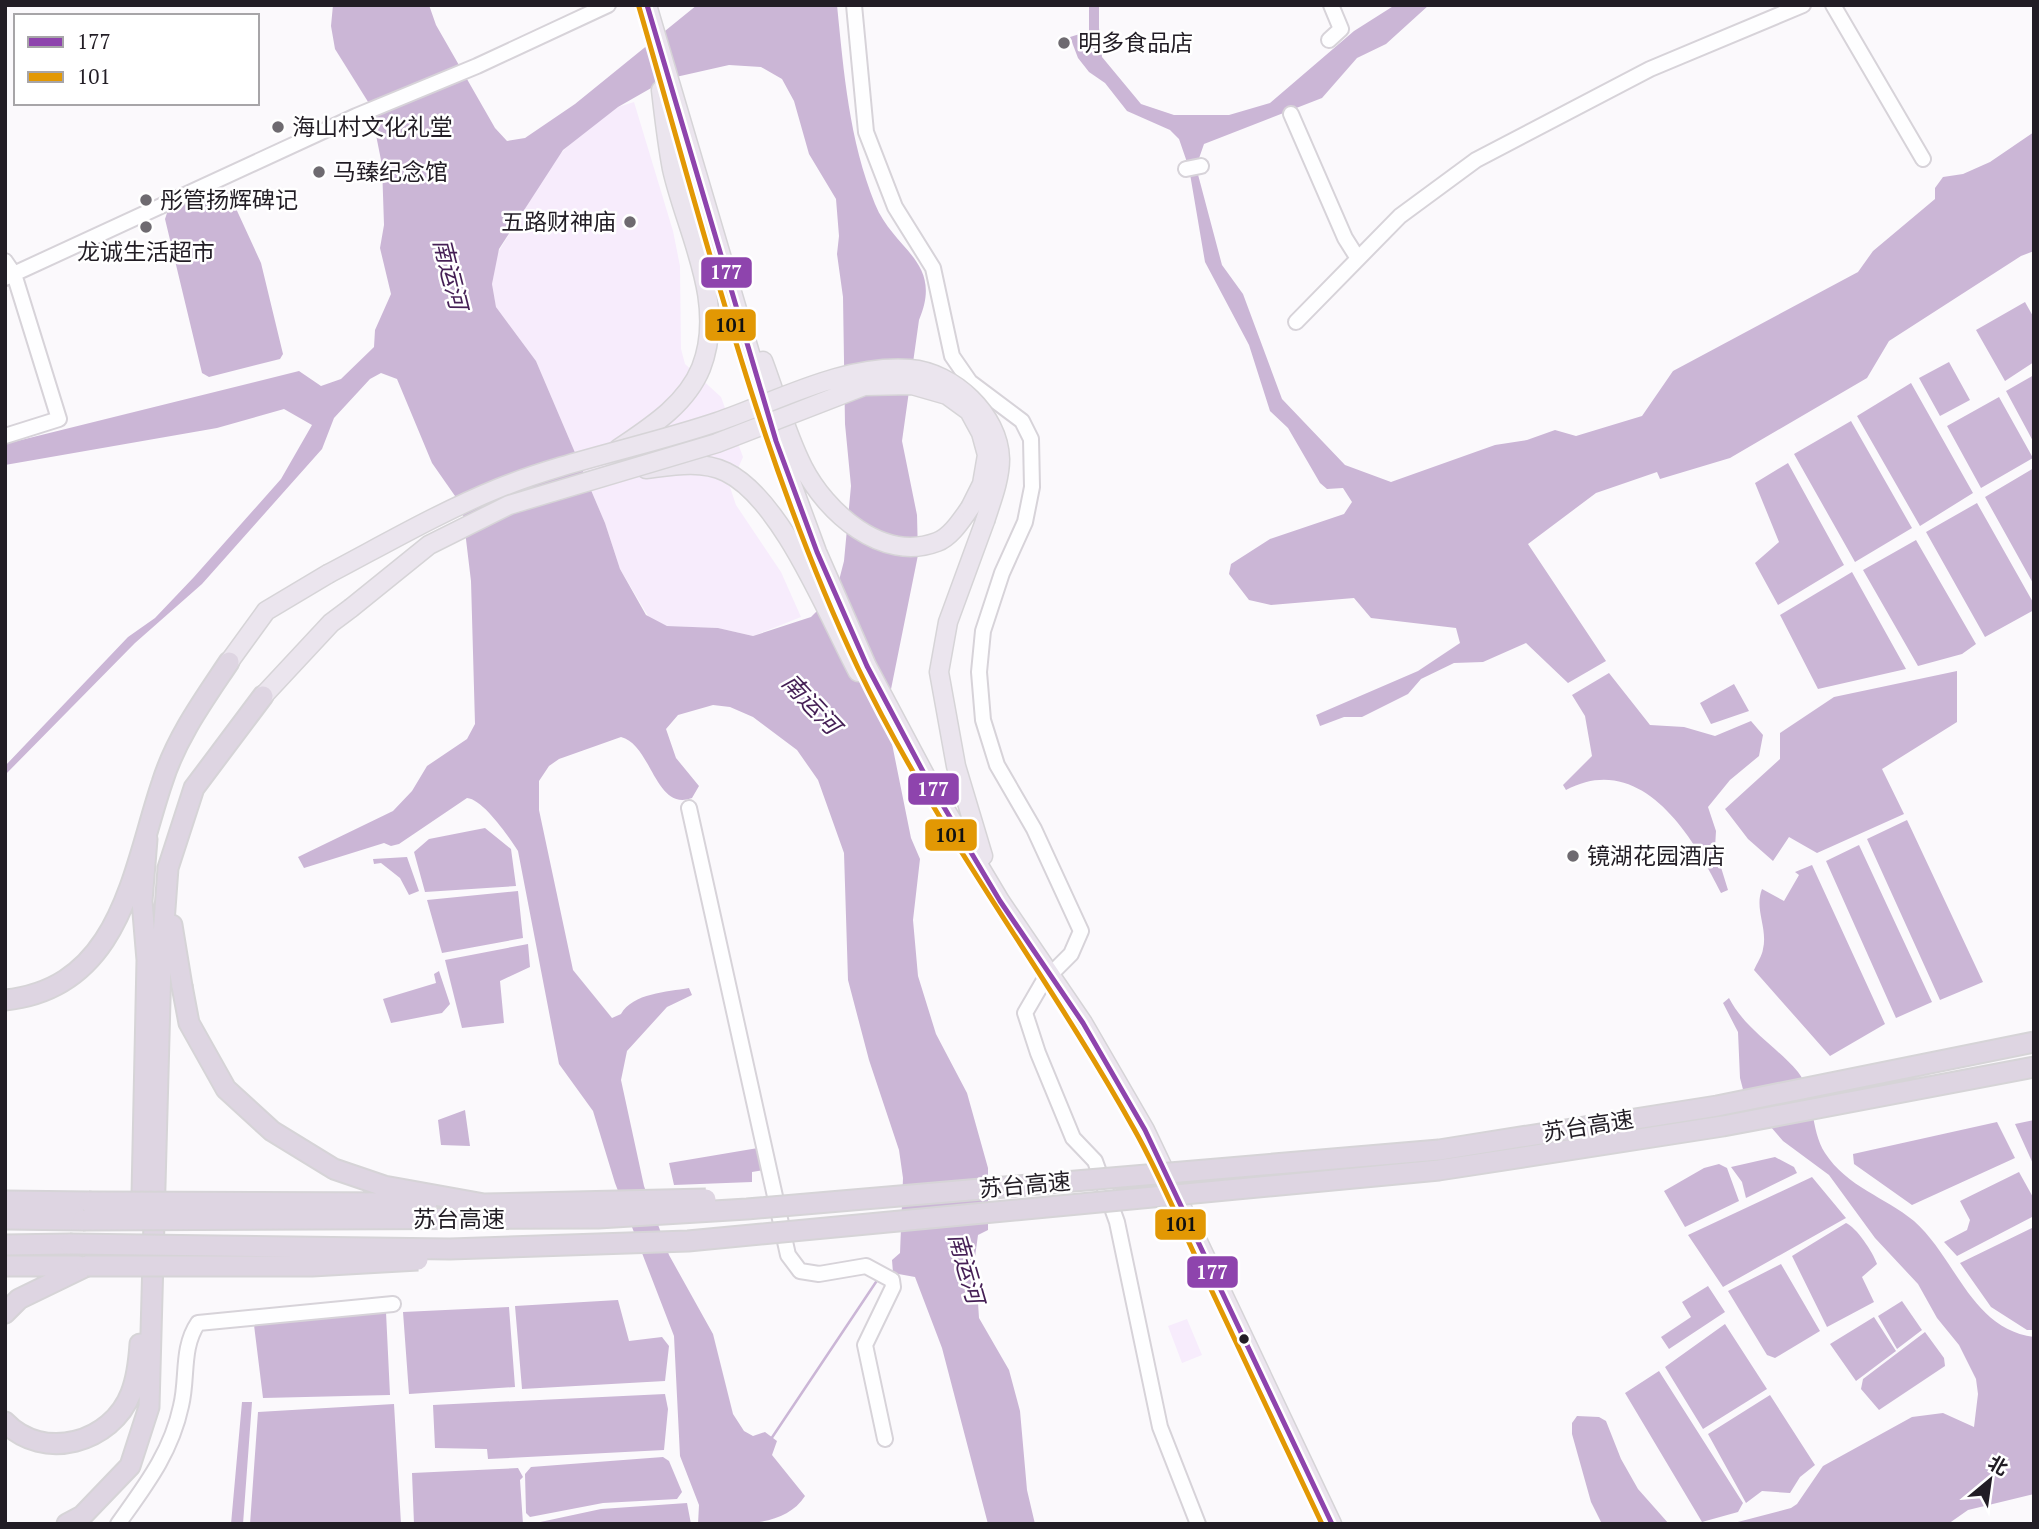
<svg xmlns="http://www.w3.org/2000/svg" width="2039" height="1529" viewBox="0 0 2039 1529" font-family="'PT Serif','Noto Sans SC',serif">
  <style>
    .green { fill: #f7ecfc }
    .water { fill: #cbb6d6; fill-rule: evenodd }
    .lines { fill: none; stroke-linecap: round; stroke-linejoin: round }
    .stream { stroke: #cbb6d6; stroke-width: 2.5 }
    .canal { stroke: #cbb6d6; stroke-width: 10 }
    .minor-casing { stroke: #d7d3d9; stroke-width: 18 }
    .major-casing { stroke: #d6d4d7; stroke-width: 21 }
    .highway-casing { stroke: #d6d4d7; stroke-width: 23 }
    .minor { stroke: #fefeff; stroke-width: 14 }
    .major { stroke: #ebe5ee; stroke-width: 18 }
    .highway { stroke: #ded5e2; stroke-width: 19 }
    .major-bridge-casing { stroke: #d6d4d7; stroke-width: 21; stroke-linecap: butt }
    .highway-bridge-casing { stroke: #d6d4d7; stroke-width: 23; stroke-linecap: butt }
    .major-bridge { stroke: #ebe5ee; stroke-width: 18 }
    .highway-bridge { stroke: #ded5e2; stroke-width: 19 }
    .bus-1-casing { stroke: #fff; stroke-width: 10 }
    .bus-2-casing { stroke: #fff; stroke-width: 10 }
    .bus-1 { stroke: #8e44ad; stroke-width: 5 }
    .bus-2 { stroke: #e29804; stroke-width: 5 }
    .poi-dot { fill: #6e6a70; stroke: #fff; stroke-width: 2.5 }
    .bus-dot { fill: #221d25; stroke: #fff; stroke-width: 2.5 }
    .labels { text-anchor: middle; stroke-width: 5; stroke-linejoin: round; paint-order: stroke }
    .poi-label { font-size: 23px; fill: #221d25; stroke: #fff; text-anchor: start }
    .street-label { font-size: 23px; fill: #221d25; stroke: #fff }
    .water-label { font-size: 24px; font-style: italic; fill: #451f55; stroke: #fff }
    .line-badge { stroke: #fff; stroke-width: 2.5 }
    .badge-label { font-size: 19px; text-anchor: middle; font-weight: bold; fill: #fff }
    .pale-badge-label { font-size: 19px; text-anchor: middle; font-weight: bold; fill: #111 }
  </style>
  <rect width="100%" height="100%" fill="#fbf9fc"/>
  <path class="green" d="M634,102L673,231L680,266L681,349L685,364L721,397L743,457L730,487L736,505L781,572L801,617L753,636L718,628L667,626L650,619L620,569L605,523L536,361L496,307L492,284L497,254L555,159L576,138L618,107Z
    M1187,1319L1202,1355L1182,1363L1168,1326Z"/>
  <path class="water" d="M333,5H429L436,25L495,128L507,141L525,138L575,104L697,5H837C844,74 849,139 875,204C894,251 944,261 919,320L902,441L917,515L918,555L886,714L911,838L920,859L913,920L918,976L936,1034L967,1093L988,1168V1230L978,1235L975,1257L979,1318L1009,1370L1020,1411L1027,1490L1035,1524H988L942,1348L915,1277L893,1273L892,1260L900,1253L903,1178L899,1150L869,1060L848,980L844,853L818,780L797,750L753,717L730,707L713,705L678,715L666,729L676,758L699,786L692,798C655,812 652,745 621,737L559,759L549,766L539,781V810L573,970L612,1018L621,1014C633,993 667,992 689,988L692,995L667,1007L627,1051L621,1080L644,1186L669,1255L713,1334L733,1414L744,1431L753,1436L765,1432L777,1441L772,1455L805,1496C784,1529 734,1524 698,1524L699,1505L680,1456L674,1336L615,1183L593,1111L559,1064L518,851C509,837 483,799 467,798L399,844L391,846L384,843L304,868L298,857L393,811L412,791L427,766L467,739L475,724L471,581L462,506L432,463L397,379L381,373L370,379L334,418L322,449L202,584L135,643L5,775V766L128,637L155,618L194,577L281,479L312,425L284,409L217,428L5,465V444L299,371L321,386L341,379L374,347L375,330L391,294L380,248L384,225L382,165L370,105L335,49L331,26ZM729,65L761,67L782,79L794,101L809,154L836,199L839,236L837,254L843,297L845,424L851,486L844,561L836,592L811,617L753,636L718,628L667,626L646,615L620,569L605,523L536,361L496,307L492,284L499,249L563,150L618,107L667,79Z
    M1395,5H1429L1386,44L1357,58L1322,98L1204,144L1196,167L1222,265L1243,294L1282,399L1345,465L1391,482L1495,445L1527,440L1555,430L1576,436L1642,416L1673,371L1858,272L1873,251L1935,199V188L1943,177L1963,174L1990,162L2034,132V251L2021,256L1889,341L1867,378L1730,458L1660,479L1657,472L1596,493L1528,544L1606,661L1568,683L1526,643L1483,662L1454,663L1421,679L1408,694L1362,717H1344L1320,726L1316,715L1418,671L1460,643L1456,628L1371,618L1354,598L1271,605L1249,600L1229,574L1231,564L1270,539L1344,514L1352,502L1343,488L1327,489L1320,483L1288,428L1270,411L1249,345L1205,262L1189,168L1179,139L1170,130L1127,111L1105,83L1089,72L1078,58L1070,37L1099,28L1102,57L1141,104L1174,115H1229L1270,103L1354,31Z
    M221,187L227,189L261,263L283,354L280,359L209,377L202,373L165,219L167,213Z
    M2025,302L2034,318V362L2005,381L1976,330Z
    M1949,362L1970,400L1940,416L1919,378Z
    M2034,375V443L2006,391Z
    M1911,383L1973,493L1920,526L1857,416Z
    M1999,397L2033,458L1981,488L1947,426Z
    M1851,421L1912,528L1855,562L1794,454Z
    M1788,463L1844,565L1778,605L1755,563L1779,542L1755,483Z
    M2034,468V585L1985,497Z
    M1977,503L2034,604V610L1985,637L1926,532Z
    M1916,540L1976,644L1962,654L1918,666L1863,570Z
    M1852,572L1906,669L1818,689L1780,615Z
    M1957,671V722L1882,769L1904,814L1817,853L1789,837L1773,861L1748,839L1725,809L1780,759V733L1834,697Z
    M1609,673L1650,725L1684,727L1715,736L1751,721L1763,735L1759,756L1730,780L1708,807L1716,831L1715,848L1728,890L1721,893C1693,836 1641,750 1566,790L1563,785L1592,756L1585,716L1572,695Z
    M1734,684L1749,711L1711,724L1700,703Z
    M1907,820L1983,982L1940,1000L1867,839Z
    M485,828L511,849L516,886L425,892L414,852L429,839Z
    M1859,845L1932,1002L1896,1018L1826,861Z
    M407,857L419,891L409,895L400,878L381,863L374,864L373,859Z
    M1812,865L1885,1024L1830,1056L1754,970C1757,963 1762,956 1763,949C1768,928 1754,909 1762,889L1784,901L1799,875L1795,872Z
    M518,891L523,938L442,953L427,900Z
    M528,944L530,967L500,981L504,1023L462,1028L445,960Z
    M439,971L450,1004L442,1013L391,1023L383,999L436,983L434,974Z
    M1729,998C1745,1029 1776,1046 1798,1072C1815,1094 1810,1130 1825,1153C1847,1187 1885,1197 1914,1221C1956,1258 1971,1329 2034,1337V1494L1968,1510L1948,1524H1730L1791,1508L1797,1504L1823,1466L1912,1417L1943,1413L1974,1427L1978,1394L1976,1379L1959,1345L1937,1318L1918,1284L1875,1238L1829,1175L1783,1141L1745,1097L1740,1078L1738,1032L1723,1003Z
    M465,1110L470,1146L441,1145L438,1120Z
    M2034,1120V1166L2015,1124Z
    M1997,1122L2015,1158L1912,1205L1854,1164L1853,1154Z
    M758,1148L764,1170L752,1172V1182L674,1185L669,1163Z
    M1775,1157L1794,1167L1797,1173L1746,1198L1742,1182L1731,1167Z
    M1719,1164L1727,1168L1739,1201L1685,1227L1664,1191L1704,1168Z
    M2019,1172L2034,1199V1216L1957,1256L1944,1242L1967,1230L1970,1220L1960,1201Z
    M1812,1177L1846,1218L1723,1287L1688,1235Z
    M1846,1223C1856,1227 1873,1252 1877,1264L1862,1277L1874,1302L1827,1327L1792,1256Z
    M2034,1227V1330H2027L1991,1307L1960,1263Z
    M1781,1264L1820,1331L1775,1358L1767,1355L1728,1291Z
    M1708,1286L1725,1312L1669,1349L1661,1337L1691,1317L1682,1302Z
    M618,1300L629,1341L662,1337L669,1346L665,1381L522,1389L515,1306Z
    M1902,1301L1922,1330L1897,1349L1878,1316Z
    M509,1307L515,1387L409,1394L403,1312Z
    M386,1312L390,1395L263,1398L254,1325Z
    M1874,1317L1896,1351L1856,1381L1830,1344Z
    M1725,1324L1767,1389L1703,1429L1665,1367Z
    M1925,1332L1944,1358L1945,1366L1879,1410L1861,1389L1863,1379Z
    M1659,1371L1743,1503L1738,1512L1702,1522L1625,1393Z
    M665,1394L668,1409L664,1450L488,1459L487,1449L435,1448L433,1405Z
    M1770,1395L1815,1465L1800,1477L1790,1493L1762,1491L1746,1503L1708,1434Z
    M242,1402H252L243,1524H231Z
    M394,1404L401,1524H250L258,1412Z
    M1577,1416L1599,1417L1606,1421L1621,1459L1638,1489L1669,1524H1602L1591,1502L1572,1434V1423Z
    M663,1457L669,1461L682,1492L677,1499L603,1503L530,1517L526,1513L525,1474L531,1467Z
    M518,1468L523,1477L520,1480L523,1524H414L412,1473Z
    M687,1503L691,1524H531L601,1509Z"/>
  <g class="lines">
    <path class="stream" d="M771,1439L878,1279"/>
    <path class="canal" d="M1094,5V41"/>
    <defs>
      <path id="minor" d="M854,5L866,132L895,207L933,268L952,356L970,382L1022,421L1031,439L1032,487L1025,522L1002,573L983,631L979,672L983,720L997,765L1034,829L1081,931L1071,954L1043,982L1025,1013L1038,1053L1073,1138L1095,1161L1117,1222L1160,1427L1198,1524
        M1833,5L1923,159
        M1329,40L1341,29L1331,5
        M1291,114L1345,238L1357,257
        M1186,169L1201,166
        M5,261L14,274L59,419L5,436
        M5,278L356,116L477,66L608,5
        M1296,322L1400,216L1476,160L1650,69L1803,5
        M689,808L788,1255L800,1271L819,1274L866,1266L892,1280L893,1287L865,1345L885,1439
        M118,1524C145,1486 171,1453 181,1406C188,1378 181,1348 198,1323L393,1304"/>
      <path id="major" d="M647,5L776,441L817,552L867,666L926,777L1000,901L1083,1023L1145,1130L1332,1524
        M763,361C776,395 786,434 803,467C826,512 882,563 937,542C951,537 962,519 970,508
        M618,449C649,428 686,405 701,368C727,302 686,232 672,169C667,143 664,116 661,90
        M646,469C671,466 701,460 726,472C782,499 828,616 858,672
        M229,662L266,611L328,574
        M263,696L331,623L351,608
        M983,856L956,766L939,672L948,622L985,521"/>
      <path id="highway" d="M172,925L182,986
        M5,1000C121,988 132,872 162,783C176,738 203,701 229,662
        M142,1195L147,960L142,901L147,839
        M5,1201L89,1202
        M5,1219L83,1220
        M5,1245L70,1244
        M5,1266H79
        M5,1313L19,1299L87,1266
        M5,1422C43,1462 112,1443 131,1393C137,1378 139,1359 140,1344
        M67,1524L82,1516L130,1466L149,1407L161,963L168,868L194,788L263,696"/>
    </defs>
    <use href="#minor" class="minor-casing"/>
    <use href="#major" class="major-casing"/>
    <use href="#highway" class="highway-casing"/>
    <use href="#minor" class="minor"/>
    <use href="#major" class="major"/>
    <use href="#highway" class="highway"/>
    <defs>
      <path id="major-bridge" d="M328,574C385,544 440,512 499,488C569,460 646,446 717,422C778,401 844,364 910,369C953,372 999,415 1000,459C1000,480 991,502 985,521
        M351,608L429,545L509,505L717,443L864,386L912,385L947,395L969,411L981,433L987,455L982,484L970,508"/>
      <path id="highway-bridge" d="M182,986L189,1023L226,1089L272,1131L334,1169L384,1186L484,1204L706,1199
        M89,1202L427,1203
        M83,1220L598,1218L747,1209L1439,1150L1717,1106L2034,1042
        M70,1244L450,1249L688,1241L1439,1170L1723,1126L2034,1067
        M87,1266H312L418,1260"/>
    </defs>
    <use href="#major-bridge" class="major-bridge-casing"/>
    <use href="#highway-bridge" class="highway-bridge-casing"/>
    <use href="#major-bridge" class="major-bridge"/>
    <use href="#highway-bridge" class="highway-bridge"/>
    <defs>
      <path id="bus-1" d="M647,5L776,441L817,552L867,666L926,777L1000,901L1083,1023L1145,1130L1332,1524"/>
      <path id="bus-2" d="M639,7C704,229 759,459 858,668C936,831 1047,973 1134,1129C1159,1173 1178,1220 1200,1266C1241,1352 1281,1438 1322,1524"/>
    </defs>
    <use href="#bus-1" class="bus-1-casing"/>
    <use href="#bus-2" class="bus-2-casing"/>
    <use href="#bus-1" class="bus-1"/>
    <use href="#bus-2" class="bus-2"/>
  </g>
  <g class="poi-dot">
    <circle cx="1064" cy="43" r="7"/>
    <circle cx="278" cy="127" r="7"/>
    <circle cx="319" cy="172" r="7"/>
    <circle cx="146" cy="200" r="7"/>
    <circle cx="630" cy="222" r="7"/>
    <circle cx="146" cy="227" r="7"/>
    <circle cx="1573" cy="856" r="7"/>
  </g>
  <circle class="bus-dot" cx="1244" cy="1339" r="6"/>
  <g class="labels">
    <g class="poi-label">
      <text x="1078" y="51">明多食品店</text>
      <text x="292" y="135">海山村文化礼堂</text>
      <text x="333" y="180">马臻纪念馆</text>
      <text x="160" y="208">彤管扬辉碑记</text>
      <text x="616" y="230" text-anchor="end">五路财神庙</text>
      <text x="146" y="260" text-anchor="middle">龙诚生活超市</text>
      <text x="1587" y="864">镜湖花园酒店</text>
    </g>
    <g class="street-label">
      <text transform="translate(1588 1126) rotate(-9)" y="8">苏台高速</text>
      <text transform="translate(1025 1185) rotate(-5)" y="8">苏台高速</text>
      <text x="459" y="1227">苏台高速</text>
    </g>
    <g class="water-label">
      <text transform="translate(450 274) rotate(76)" y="8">南运河</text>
      <text transform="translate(811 704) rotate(47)" y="8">南运河</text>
      <text transform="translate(966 1268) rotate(74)" y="8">南运河</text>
    </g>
  </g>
  <g class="line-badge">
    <rect x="700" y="256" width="53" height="33" rx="7" fill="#8e44ad"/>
    <rect x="704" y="308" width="53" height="34" rx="7" fill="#e29804"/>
    <rect x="907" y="772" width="53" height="34" rx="7" fill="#8e44ad"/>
    <rect x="924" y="818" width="54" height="34" rx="7" fill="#e29804"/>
    <rect x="1154" y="1208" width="53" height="33" rx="7" fill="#e29804"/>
    <rect x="1186" y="1255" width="53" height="34" rx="7" fill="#8e44ad"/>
  </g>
  <g class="badge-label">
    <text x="726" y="279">177</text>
    <text x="933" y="796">177</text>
    <text x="1212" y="1279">177</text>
  </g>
  <g class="pale-badge-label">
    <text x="731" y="332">101</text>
    <text x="951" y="842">101</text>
    <text x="1181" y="1231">101</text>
  </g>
  <rect width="2039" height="1529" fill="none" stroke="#221d25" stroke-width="14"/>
  <rect x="14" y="14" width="245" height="91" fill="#ffffff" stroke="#a7a5a8" stroke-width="2"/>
  <rect x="28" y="37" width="35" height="10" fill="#8e44ad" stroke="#a7a5a8" stroke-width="2"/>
  <text x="77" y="49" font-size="21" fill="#221d25">177</text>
  <rect x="28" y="72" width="35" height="10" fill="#e29804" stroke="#a7a5a8" stroke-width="2"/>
  <text x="77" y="84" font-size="21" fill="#221d25">101</text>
  <g transform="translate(1990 1480) rotate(29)" stroke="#ffffff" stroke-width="5" paint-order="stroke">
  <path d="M0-5L12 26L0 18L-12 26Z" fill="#221d25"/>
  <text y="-10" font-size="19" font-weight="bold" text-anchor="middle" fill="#221d25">北</text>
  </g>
</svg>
